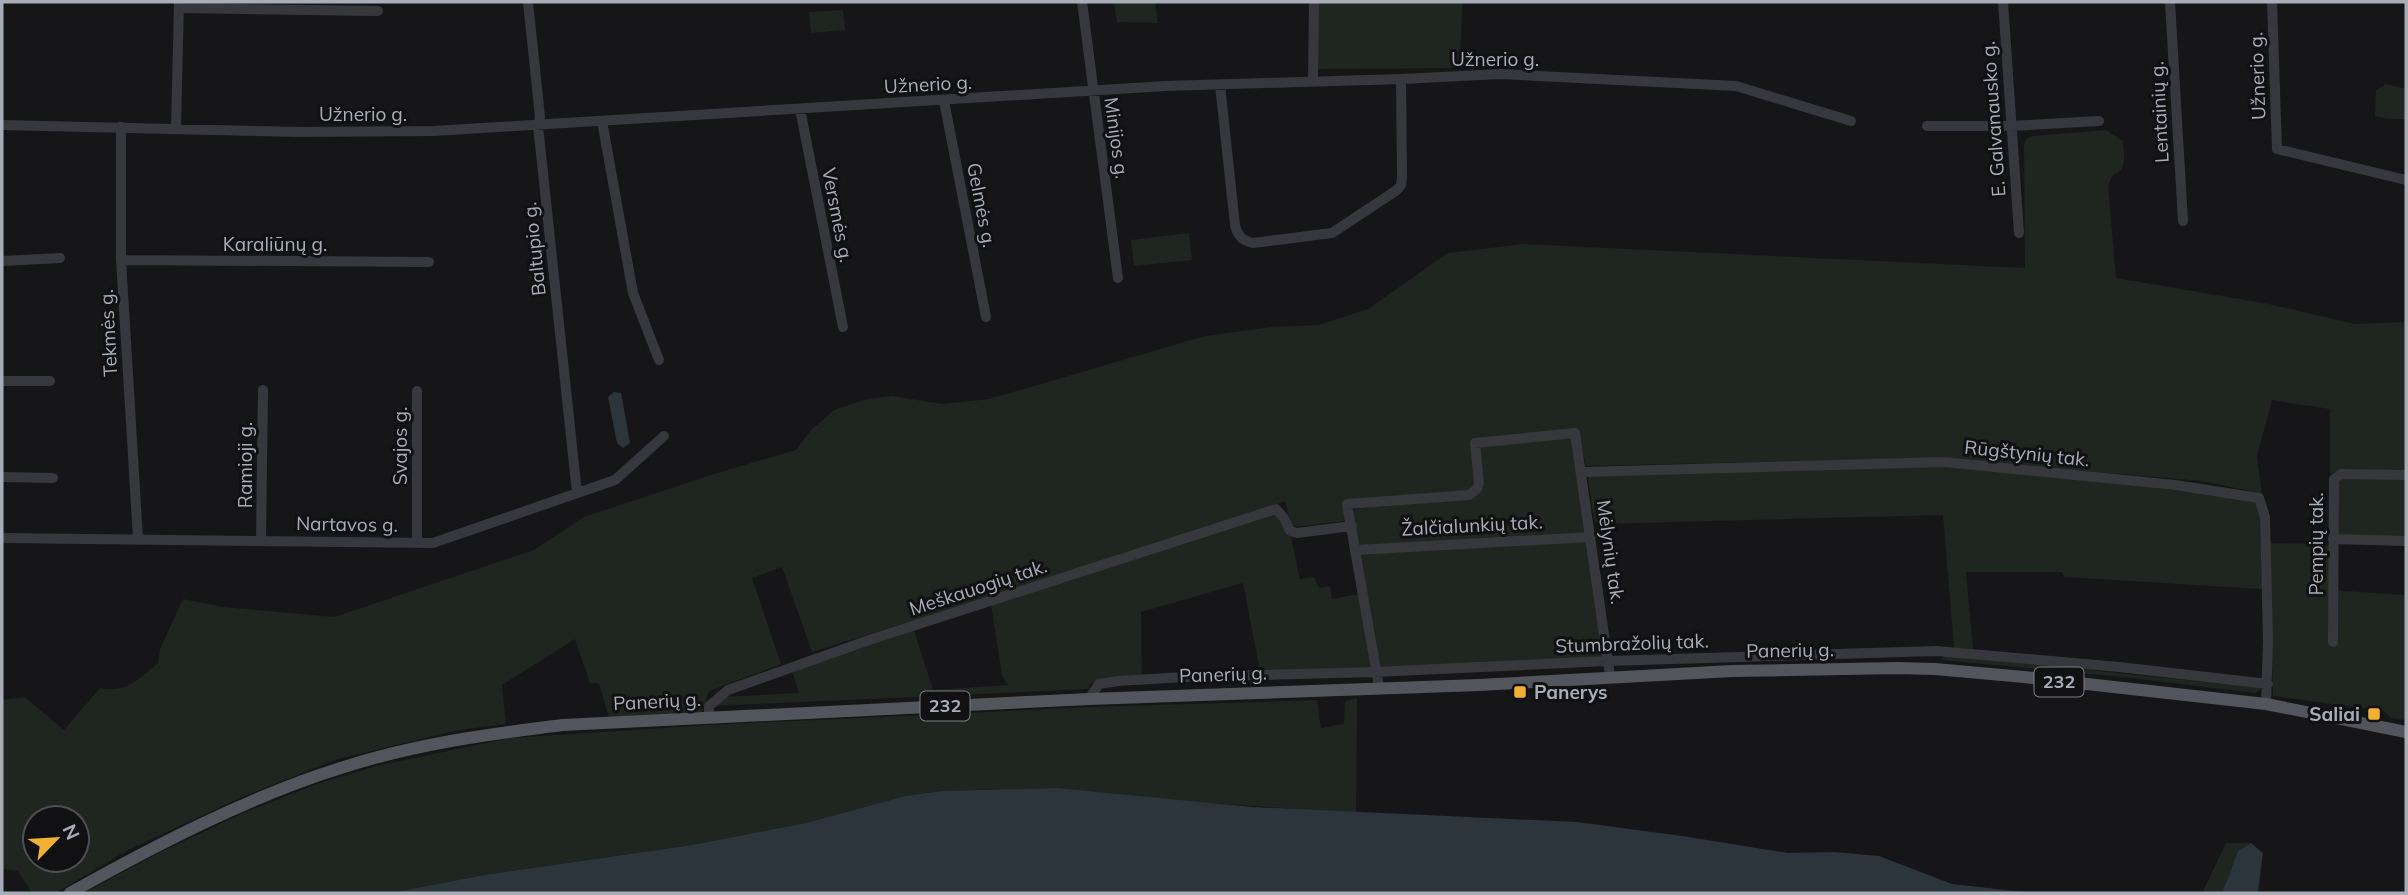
<svg xmlns="http://www.w3.org/2000/svg" width="2408" height="895" viewBox="0 0 2408 895" font-family="Mulish,sans-serif">
  <style>
    .green { fill: #1e261f; fill-rule: evenodd }
    .water { fill: #2c353c }
    .lines { fill: none; stroke-linecap: round; stroke-linejoin: round }
    .minor { stroke: #37383d; stroke-width: 10 }
    .major { stroke: #53555c; stroke-width: 12 }
    .poi-dot { fill: #f2b134; stroke: #111113; stroke-width: 2.5 }
    .labels { text-anchor: middle; stroke-width: 6; stroke-linejoin: round; paint-order: stroke }
    .shield { fill: #111113; stroke: #7b7e86; stroke-width: 2 }
    .shield-label { font-size: 18px; font-weight: bold; fill: #a8adb8 }
    .street-label { font-size: 19px; fill: #a8adb8; stroke: #111113 }
    .poi-label { font-size: 19px; font-weight: bold; fill: #a8adb8; stroke: #111113; text-anchor: start }
  </style>
  <rect width="100%" height="100%" fill="#161618"/>
  <path class="green" d="M1114,2H1155L1158,23L1117,22Z
    M1318,2H1463L1459,68L1318,69Z
    M843,10L845,30L811,33L809,12Z
    M2386,84L2406,89V119H2388L2375,116L2376,90Z
    M2106,130L2123,141C2124,154 2128,170 2113,175L2108,185L2116,278L2269,304L2355,324L2406,322V472L2338,471L2330,474V409L2272,400L2257,456L2262,496L2259,493L2202,481L1926,458L1586,466L1578,430L1474,439L1475,484L1471,490L1343,500L1346,521L1292,527L1285,501L1104,561L812,652L782,567L752,578L781,664L709,691L701,713L609,718L599,683H590L575,639L502,685L506,724L459,730L338,759L242,797L130,849L55,893H32L18,871L2,869V700L25,697L64,730L100,688C126,694 140,678 158,663L160,649L183,599L223,607L334,617L534,550L584,517L717,473L796,450L811,430L834,410L867,399L892,396L942,404L989,399L1205,336L1272,327L1319,325L1368,309L1448,253L1524,244L2025,268L2024,144L2027,139L2033,136ZM35,818H77V860H35Z
    M1189,233L1192,260L1134,266L1131,240Z
    M1574,436L1588,535L1360,547L1357,545L1353,511L1356,509L1476,494L1479,446Z
    M1955,466L2253,499L2260,509L2262,589L2064,577L2062,572H1966L1973,649L1954,648L1943,515L1597,524L1594,519L1588,479L1589,476Z
    M2341,477L2406,480V539L2340,537L2337,533L2336,480Z
    M1273,514L1279,518L1286,535L1291,537L1300,579L1314,577L1319,588L1330,586L1332,599L1359,594L1370,667L1260,671L1243,583L1141,612L1142,677L1103,680L1091,683L1089,689L712,706L723,697L799,693L792,671L914,630L933,690L1008,685L1002,675L991,604Z
    M1588,540L1603,657L1381,668L1378,666L1361,553Z
    M2269,543L2318,544L2330,546L2331,590L2406,595V720L2391,718L2384,711L2273,696Z
    M1945,655L2261,688L2260,690L2255,693L2132,678L1942,660Z
    M1357,698L1356,813L1198,802L1058,788L942,791L905,796L806,823L692,845L484,875L390,893H84L159,853L241,814L317,784L376,766L510,738L708,725L1090,707L1317,700L1321,728L1344,724L1345,701Z
    M2226,843H2251L2238,852L2222,893H2202Z"/>
  <path class="water" d="M614,392L621,393L630,443L623,448L617,443L608,397Z
    M1058,788L1252,807L1577,822L1682,836L1788,853L1834,852L1879,856L1952,884L2033,893H390L484,875L692,845L806,823L905,796L942,791Z
    M2251,843L2263,853L2258,893H2222L2238,851Z"/>
  <g class="lines">
    <path class="minor" d="M528,2L540,117L538,126L577,493
      M1082,2L1118,278
      M2003,2L2019,233
      M2170,2L2183,221
      M2272,2L2277,149L2406,180
      M179,8L378,11
      M1313,81L1314,2
      M1220,85L1235,225C1238,237 1242,240 1253,243L1332,233L1397,190L1401,185L1402,177L1401,79
      M944,101L986,317
      M800,109L843,327
      M602,121L633,293L659,360
      M2,125L301,132L434,131L1166,86L1401,79L1500,74L1736,86L1851,121
      M1927,126H2011L2099,121
      M121,127V260L138,538
      M176,128L179,3
      M121,260L429,262
      M2,261L60,258
      M2,381H50
      M1583,472L1944,462L2175,485L2259,498L2265,517L2268,640L2266,704
      M2,477L53,478
      M2,538L433,543L615,480L664,436
      M2333,539L2406,541
      M261,540L263,390
      M417,543V391
      M1356,550L1591,537
      M2333,642L2334,479L2341,474L2406,475
      M1379,687L1347,504L1469,495L1477,489L1479,483L1475,443L1575,433L1610,676
      M1089,699L1099,684L1118,681L1184,677L1375,672L1608,661L1936,651L2119,667L2268,684
      M709,718V706L728,690L869,640L1276,509L1284,518L1290,531L1297,533L1352,526"/>
    <path class="major" d="M70,893C154,846 252,795 344,767C415,744 489,734 563,725L1089,699L1479,685L1732,671L1897,668L1935,669L2024,677L2266,704L2406,732"/>
  </g>
  <g class="poi-dot">
    <rect x="1513" y="685" width="14" height="14" rx="3.5"/>
    <rect x="2367" y="707" width="14" height="14" rx="3.5"/>
  </g>
  <g class="labels">
    <g class="shield">
      <rect x="2034.5" y="667.5" width="49" height="29" rx="5"/>
      <rect x="920.5" y="691.5" width="49" height="29" rx="5"/>
    </g>
    <g class="shield-label">
      <text x="2059" y="688">232</text>
      <text x="945" y="712">232</text>
    </g>
    <g class="street-label">
      <text x="1495" y="66">Užnerio g.</text>
      <text transform="translate(2257 76) rotate(-92)" y="7">Užnerio g.</text>
      <text transform="translate(928 84) rotate(-3)" y="7">Užnerio g.</text>
      <text transform="translate(2159 112) rotate(-93)" y="7">Lentainių g.</text>
      <text x="363" y="121">Užnerio g.</text>
      <text transform="translate(1993 119) rotate(-94)" y="7">E. Galvanausko g.</text>
      <text transform="translate(1117 138) rotate(82)" y="7">Minijos g.</text>
      <text transform="translate(982 205) rotate(79)" y="7">Gelmės g.</text>
      <text transform="translate(838 215) rotate(79)" y="7">Versmės g.</text>
      <text x="275" y="251">Karaliūnų g.</text>
      <text transform="translate(534 249) rotate(-96)" y="7">Baltupio g.</text>
      <text transform="translate(108 333) rotate(-93)" y="7">Tekmės g.</text>
      <text transform="translate(400 446) rotate(-90)" y="7">Svajos g.</text>
      <text transform="translate(2027 453) rotate(6)" y="7">Rūgštynių tak.</text>
      <text transform="translate(245 465) rotate(-90)" y="7">Ramioji g.</text>
      <text transform="translate(347 524) rotate(1)" y="7">Nartavos g.</text>
      <text transform="translate(1472 525) rotate(-3)" y="7">Žalčialunkių tak.</text>
      <text transform="translate(2316 544) rotate(-90)" y="7">Pempių tak.</text>
      <text transform="translate(1611 552) rotate(82)" y="7">Mėlynių tak.</text>
      <text transform="translate(978 587) rotate(-18)" y="7">Meškauogių tak.</text>
      <text transform="translate(1632 643) rotate(-2)" y="7">Stumbražolių tak.</text>
      <text transform="translate(1790 650) rotate(-1)" y="7">Panerių g.</text>
      <text transform="translate(1223 674) rotate(-2)" y="7">Panerių g.</text>
      <text transform="translate(657 701) rotate(-3)" y="7">Panerių g.</text>
    </g>
    <g class="poi-label">
      <text x="1534" y="699">Panerys</text>
      <text x="2360" y="721" text-anchor="end">Saliai</text>
    </g>
  </g>
  <rect width="2408" height="895" fill="none" stroke="#a8adb8" stroke-width="7"/>
  <g transform="translate(56 839) rotate(65)"><circle r="33" fill="#111113" stroke="#4d4f55" stroke-width="2"/>
  <path d="M0-5L12 26L0 18L-12 26Z" fill="#f2b134"/>
  <text y="-10" font-size="19" font-weight="bold" text-anchor="middle" fill="#a8adb8">N</text>
  </g>
</svg>
